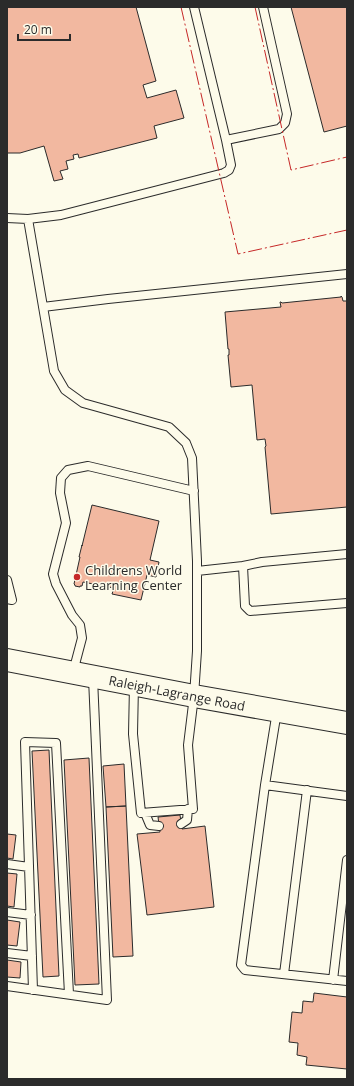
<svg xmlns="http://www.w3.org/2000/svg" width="354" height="1086" viewBox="0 0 354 1086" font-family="'Open Sans',sans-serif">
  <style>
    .building { fill: #f2b8a0; stroke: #2b2b2b }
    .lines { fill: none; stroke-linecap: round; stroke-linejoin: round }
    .service-casing { stroke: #2b2b2b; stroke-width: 10 }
    .secondary-casing { stroke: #2b2b2b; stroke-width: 24 }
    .service { stroke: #fdfbea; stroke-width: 8 }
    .secondary { stroke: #fdfbea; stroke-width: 22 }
    .power { stroke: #c62828; stroke-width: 1; stroke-dasharray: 14 3 2 3; stroke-linecap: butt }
    .poi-dot { fill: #c62828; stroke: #fdfbea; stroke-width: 1.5 }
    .labels { text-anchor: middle; stroke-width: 3; stroke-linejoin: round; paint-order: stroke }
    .poi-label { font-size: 13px; fill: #2b2b2b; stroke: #fdfbea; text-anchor: start }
    .street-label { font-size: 13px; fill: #2b2b2b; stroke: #fdfbea }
  </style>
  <rect width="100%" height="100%" fill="#fdfbea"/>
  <path class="building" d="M7,7H136L156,81L143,85L147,98L176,90L184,118L154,126L157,138L79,158L78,154L73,155L74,159L66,161L68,169L60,171L63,179L54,181L44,146L20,153H7Z
    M291,7H347V126L324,132Z
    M341,296L342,297L343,301H347V507L271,514L265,447L266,446L265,439L257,440L252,385L231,387L228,355H229V349H228L225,312L281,307L280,302H281L282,303L341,297Z
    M92,505L159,521L150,560L159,562L156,577L147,575L141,600L112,594L114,588L83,582L82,586H80V587L75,586V585L74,584L80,557H79L82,545V546Z
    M49,750L59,976L43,977L32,751Z
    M89,758L99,984L75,985L64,760Z
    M124,764L126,806L106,807L103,766Z
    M126,806L133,956L113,957L106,807Z
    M180,815L182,829L205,826L214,907L147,915L137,834L160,832L158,817Z
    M7,834L16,835L13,859L7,858Z
    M7,873L17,874L14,907L7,906Z
    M7,920L20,922L17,946L7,945Z
    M7,960L21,962L20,978L7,977Z
    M314,993L347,997V1069L306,1065L307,1057L297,1055L298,1043L289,1042L292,1012L302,1013L303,1001L313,1002Z"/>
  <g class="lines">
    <defs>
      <path id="service" d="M194,7L226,140
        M7,218L28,219L61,215L224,173L229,170L231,165L226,140L279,129L285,123L287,114L263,7
        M28,219L54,371L65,390L83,403L169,427L186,443L192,458L197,561V651L194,696L188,745L193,809L141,813L133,734L134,685
        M43,307L108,299L347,274
        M243,566L262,562L347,554
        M197,571L243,566L245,606L250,611L347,603
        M7,580L12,600L7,599
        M73,672L82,638L80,625L72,615L56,584L53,574L66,523L60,493L61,478L68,470L88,466L194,491
        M277,711L265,785L347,796
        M265,785L241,965L245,970L347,981
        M145,813L150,825L159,826
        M181,824L187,820L188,809
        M7,864L29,867
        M7,912L31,915
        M7,953L32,956
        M284,974L307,790
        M333,980L347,860
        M7,986L107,1000L93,678
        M33,990L25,742L56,743L69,994"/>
      <path id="secondary" d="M7,660L194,696L347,723"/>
    </defs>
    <use href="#service" class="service-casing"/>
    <use href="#secondary" class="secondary-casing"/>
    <use href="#service" class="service"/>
    <use href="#secondary" class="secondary"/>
    <path class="power" d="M181,7L238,254L347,230
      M255,7L291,170L347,157"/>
  </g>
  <circle class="poi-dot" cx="77" cy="577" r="4"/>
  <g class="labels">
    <g class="poi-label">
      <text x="85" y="575">Childrens World<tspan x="85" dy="15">Learning Center</tspan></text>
    </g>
    <g class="street-label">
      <text transform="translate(177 693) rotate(11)" y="5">Raleigh-Lagrange Road</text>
    </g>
  </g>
  <rect width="354" height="1086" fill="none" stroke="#2b2b2b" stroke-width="16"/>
  <path d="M18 34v6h52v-6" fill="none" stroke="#2b2b2b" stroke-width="2"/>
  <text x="24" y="34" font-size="12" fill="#2b2b2b" stroke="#fdfbea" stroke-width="3" paint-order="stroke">20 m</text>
</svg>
